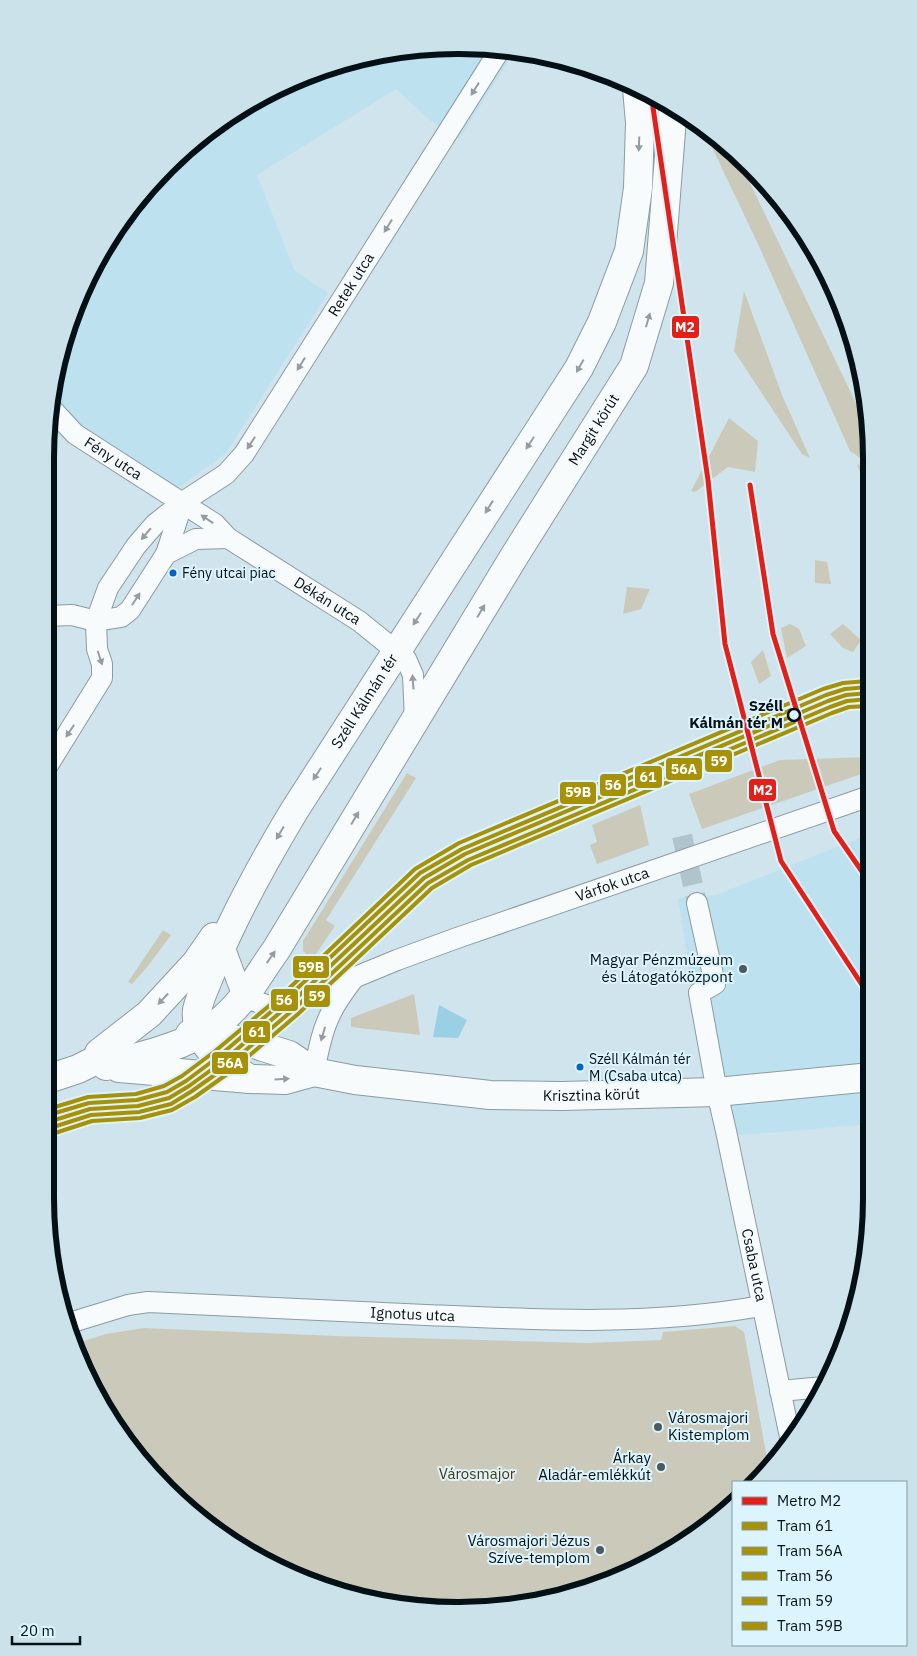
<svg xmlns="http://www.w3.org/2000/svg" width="917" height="1656" viewBox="0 0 917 1656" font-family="'IBM Plex Sans',sans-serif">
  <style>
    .built { fill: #bde1ef }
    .green { fill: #cbcaba }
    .water { fill: #9bd0e4 }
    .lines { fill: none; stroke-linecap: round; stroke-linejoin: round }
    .street-tunnel { stroke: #b0c4cc; stroke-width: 20; stroke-dasharray: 20 10; stroke-linecap: butt }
    .street-casing { stroke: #8b9ba1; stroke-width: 22 }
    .secondary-casing { stroke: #8b9ba1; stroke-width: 30 }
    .street { stroke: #f8fbfc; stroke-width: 20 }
    .secondary { stroke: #f8fbfc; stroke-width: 28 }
    .tram-1-casing { stroke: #dcf4fd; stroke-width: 8 }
    .tram-2-casing { stroke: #dcf4fd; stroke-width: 8 }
    .tram-3-casing { stroke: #dcf4fd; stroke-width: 8 }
    .tram-4-casing { stroke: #dcf4fd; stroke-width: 8 }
    .tram-5-casing { stroke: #dcf4fd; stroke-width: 8 }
    .tram-1 { stroke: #a79207; stroke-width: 4 }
    .tram-2 { stroke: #a79207; stroke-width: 4 }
    .tram-3 { stroke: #a79207; stroke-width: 4 }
    .tram-4 { stroke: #a79207; stroke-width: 4 }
    .tram-5 { stroke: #a79207; stroke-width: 4 }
    .metro-1-casing { stroke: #dcf4fd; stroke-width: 9 }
    .metro-1 { stroke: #e41f18; stroke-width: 5 }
    .oneway { fill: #969da0 }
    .bus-dot { fill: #0065bd; stroke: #dcf4fd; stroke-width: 2 }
    .stop-dot { fill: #dcf4fd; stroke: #031015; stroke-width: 2.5 }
    .poi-dot { fill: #4a5a60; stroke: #dcf4fd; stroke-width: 2 }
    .labels { text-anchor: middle; stroke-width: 4; stroke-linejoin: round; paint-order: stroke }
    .bus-label { font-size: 14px; fill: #031015; stroke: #dcf4fd; text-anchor: start }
    .street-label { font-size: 15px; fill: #031015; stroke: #dcf4fd }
    .stop-label { font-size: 15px; font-weight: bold; fill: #031015; stroke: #dcf4fd; text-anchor: end }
    .poi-label { font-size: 15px; fill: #031015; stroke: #dcf4fd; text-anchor: end }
    .park-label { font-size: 15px; fill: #4b370d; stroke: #dcf4fd }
    .rim { fill: none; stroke: #031015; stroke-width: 6 }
    .line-badge { stroke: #dcf4fd; stroke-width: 2 }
    .badge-label { font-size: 14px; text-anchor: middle; font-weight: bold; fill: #fff }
  </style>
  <rect width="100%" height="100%" fill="#cfe4ec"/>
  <path class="built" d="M431,46L516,49L459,139L431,121L396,89L257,175L294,270L328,293L226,453L178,488L142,491L47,427L59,351L100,252L147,186L207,131L275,88L351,59Z
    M870,834L871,1124L716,1137L678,898L716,895Z"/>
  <path class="green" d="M707,130L735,152L869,430V464L850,451L758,244L708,139Z
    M744,291L782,395L810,458L802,454L734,351Z
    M729,418L758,441L755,472L728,467L695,492L691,491Z
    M858,464L869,472V495L857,465Z
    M815,560L827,562L831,584L815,583Z
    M627,587L650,589L641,609L623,614Z
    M790,624L799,629L806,646L787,658L781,628Z
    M843,624L861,640L853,652L843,648L830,634Z
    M763,650L771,676L759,684L751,662Z
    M870,757V771L702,829L689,794L780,760Z
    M407,773L416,778L326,920L335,926L314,957H309L303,951V941Z
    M640,805L649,845L597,864L590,845L597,842L592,825Z
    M163,930L171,935L148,966L132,984L128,982Z
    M414,994L420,1035L351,1027V1018Z
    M735,1326L744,1332L768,1464L753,1482H733V1506L731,1508L617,1579L486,1610L352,1597L229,1541L131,1449L74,1344L106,1334L144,1328L336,1336L587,1343L661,1340L663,1332Z"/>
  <path class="water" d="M439,1005L467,1020L458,1038L433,1037Z"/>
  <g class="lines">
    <path class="street-tunnel" d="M682,836L697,903"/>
    <defs>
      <g id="street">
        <path id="s1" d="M50,407L75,434L215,524L228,538L359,621L406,659L413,675L415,720"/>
        <path d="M166,554L196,539L228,538"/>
        <path d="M46,616L72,615L96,621L121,617L130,610L166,554L183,502"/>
        <path id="s2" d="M45,770L102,678V664L97,649L96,621L108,588L136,546L155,524L183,502L226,474L244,454L501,48"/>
        <path id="s3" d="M697,903L715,984L699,993L717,1092L726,1131L790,1437"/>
        <path id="s4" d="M223,943L243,997L269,1006L290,1004L397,960L457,938L870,796"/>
        <path d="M314,1072C318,1053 321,1033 330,1015C336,1001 345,990 354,978"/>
        <path id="s5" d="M66,1324L128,1305L148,1302C240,1307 333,1311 426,1315C539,1320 650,1326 761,1306"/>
        <path d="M780,1391L824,1387"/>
      </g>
      <g id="secondary">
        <path id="s6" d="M190,1034H201L246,1041L263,1047L289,1055L314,1072L355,1080L490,1095L562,1096L717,1092L871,1077"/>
        <path d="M99,1053L149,1014L196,963L214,937"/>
        <path id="s7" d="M106,1066C146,1054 193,1046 225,1017C246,999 260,972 276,950L515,555L634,366L659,283L673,106"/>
        <path d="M119,1068L250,1079L285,1080L314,1072"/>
        <path id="s8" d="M250,1079C231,1067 208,1055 200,1033C198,1027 196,1016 197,1010C200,996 208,981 213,967C235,913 264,861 294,811L579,368L602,322L629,251L638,188L640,123L637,88"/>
        <path d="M45,1080L78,1069L120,1048"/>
      </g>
    </defs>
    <use href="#street" class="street-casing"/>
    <use href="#secondary" class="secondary-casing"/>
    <use href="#street" class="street"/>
    <use href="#secondary" class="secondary"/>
    <defs>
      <path id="tram-1" d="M45,1123L90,1109L138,1106L169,1098L189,1086L222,1062L290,1004L424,878L465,854L828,701L846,695L869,693"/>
      <path id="tram-2" d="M47,1129L91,1115L139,1112L171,1104L192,1091L226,1067L294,1009L428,883L468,860L830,707L847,701L869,699"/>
      <path id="tram-3" d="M45,1116L89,1103L137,1100L167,1092L186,1081L218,1057L286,999L420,873L462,849L826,695L845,689L868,687"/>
      <path id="tram-4" d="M49,1135L92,1121L140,1118L172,1110L195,1097L230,1072L298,1014L432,888L471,865L832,713L849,707L869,706"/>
      <path id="tram-5" d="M45,1110L88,1097L136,1094L164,1086L182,1076L214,1052L282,995L415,869L459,843L823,689L843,683L868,681"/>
    </defs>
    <use href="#tram-1" class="tram-1-casing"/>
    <use href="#tram-2" class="tram-2-casing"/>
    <use href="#tram-3" class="tram-3-casing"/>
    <use href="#tram-4" class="tram-4-casing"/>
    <use href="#tram-5" class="tram-5-casing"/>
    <use href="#tram-1" class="tram-1"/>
    <use href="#tram-2" class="tram-2"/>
    <use href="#tram-3" class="tram-3"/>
    <use href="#tram-4" class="tram-4"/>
    <use href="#tram-5" class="tram-5"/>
    <defs>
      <path id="metro-1" d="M651,94L708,480L725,644L781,861L870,997
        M750,485L773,634L834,831L870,883"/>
    </defs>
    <use href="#metro-1" class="metro-1-casing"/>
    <use href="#metro-1" class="metro-1"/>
  </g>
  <defs><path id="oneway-solid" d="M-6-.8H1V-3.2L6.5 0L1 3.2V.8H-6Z" transform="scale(1.25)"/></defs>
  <g class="oneway">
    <use href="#oneway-solid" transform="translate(475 89) rotate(122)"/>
    <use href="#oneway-solid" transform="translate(639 144) rotate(92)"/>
    <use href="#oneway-solid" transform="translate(388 226) rotate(122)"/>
    <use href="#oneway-solid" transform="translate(648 320) rotate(-74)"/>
    <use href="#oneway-solid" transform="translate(301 364) rotate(122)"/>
    <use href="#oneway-solid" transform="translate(580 366) rotate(119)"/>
    <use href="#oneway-solid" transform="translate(251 443) rotate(123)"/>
    <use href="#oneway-solid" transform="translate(530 443) rotate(123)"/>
    <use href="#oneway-solid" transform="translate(489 507) rotate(122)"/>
    <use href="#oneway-solid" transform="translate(207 519) rotate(-146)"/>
    <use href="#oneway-solid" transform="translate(146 534) rotate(130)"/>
    <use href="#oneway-solid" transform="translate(136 599) rotate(-57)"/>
    <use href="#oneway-solid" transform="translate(481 611) rotate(-59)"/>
    <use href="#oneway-solid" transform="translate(417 619) rotate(123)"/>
    <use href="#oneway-solid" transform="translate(100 658) rotate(72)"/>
    <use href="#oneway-solid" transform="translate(413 682) rotate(-94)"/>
    <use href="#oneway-solid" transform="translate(70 731) rotate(123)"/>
    <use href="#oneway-solid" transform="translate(317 774) rotate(123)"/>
    <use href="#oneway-solid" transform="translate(355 818) rotate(-59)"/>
    <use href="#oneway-solid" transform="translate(280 833) rotate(121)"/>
    <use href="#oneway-solid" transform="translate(271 957) rotate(-55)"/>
    <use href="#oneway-solid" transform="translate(163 999) rotate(133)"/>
    <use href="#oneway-solid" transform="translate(323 1034) rotate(106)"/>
    <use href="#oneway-solid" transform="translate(282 1079) rotate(-4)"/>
  </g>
  <g class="bus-dot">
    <circle cx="173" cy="573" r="4.5"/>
    <circle cx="580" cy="1067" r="4.5"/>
  </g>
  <circle class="stop-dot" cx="794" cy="715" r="6"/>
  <g class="poi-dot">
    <circle cx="743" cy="969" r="5"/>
    <circle cx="658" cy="1427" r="5"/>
    <circle cx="661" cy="1467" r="5"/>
    <circle cx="600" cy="1550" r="5"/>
  </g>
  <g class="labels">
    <g class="bus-label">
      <text x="182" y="578">Fény utcai piac</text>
      <text x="589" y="1064">Széll Kálmán tér<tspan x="589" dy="17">M (Csaba utca)</tspan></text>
    </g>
    <g class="street-label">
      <text dy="5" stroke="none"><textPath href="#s2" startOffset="595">Retek utca</textPath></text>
      <text dy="5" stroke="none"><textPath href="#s7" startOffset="824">Margit körút</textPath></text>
      <text dy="5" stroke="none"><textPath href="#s1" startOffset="82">Fény utca</textPath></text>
      <text dy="5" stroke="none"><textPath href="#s1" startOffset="340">Dékán utca</textPath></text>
      <text dy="5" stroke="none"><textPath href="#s8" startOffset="445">Széll Kálmán tér</textPath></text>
      <text dy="5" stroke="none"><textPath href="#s4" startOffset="450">Várfok utca</textPath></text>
      <text dy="5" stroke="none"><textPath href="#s6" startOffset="411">Krisztina körút</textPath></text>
      <text dy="5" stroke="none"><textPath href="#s3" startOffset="379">Csaba utca</textPath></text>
      <text dy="5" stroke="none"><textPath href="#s5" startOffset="350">Ignotus utca</textPath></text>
    </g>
    <g class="stop-label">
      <text x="783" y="711">Széll<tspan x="783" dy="17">Kálmán tér M</tspan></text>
    </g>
    <g class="poi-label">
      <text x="733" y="965">Magyar Pénzmúzeum<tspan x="733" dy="17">és Látogatóközpont</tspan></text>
      <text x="668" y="1423" text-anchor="start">Városmajori<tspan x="668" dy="17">Kistemplom</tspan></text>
      <text x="651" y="1463">Árkay<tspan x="651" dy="17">Aladár-emlékkút</tspan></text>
      <text x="590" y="1546">Városmajori Jézus<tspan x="590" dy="17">Szíve-templom</tspan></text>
    </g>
    <g class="park-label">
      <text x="477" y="1479">Városmajor</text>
    </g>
  </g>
  <path d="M0 0H917V1656H0ZM458 54H459A404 404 0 0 1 863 458V1198A404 404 0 0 1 459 1602H458A404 404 0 0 1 54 1198V458A404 404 0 0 1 458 54Z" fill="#cbe2ea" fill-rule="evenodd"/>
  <path class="rim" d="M458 54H459A404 404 0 0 1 863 458V1198A404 404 0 0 1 459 1602H458A404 404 0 0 1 54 1198V458A404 404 0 0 1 458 54Z"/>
  <g class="line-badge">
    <rect x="671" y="315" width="29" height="24" rx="5" fill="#e41f18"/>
    <rect x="704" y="749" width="29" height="24" rx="5" fill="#a79207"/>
    <rect x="665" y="757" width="38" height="24" rx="5" fill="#a79207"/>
    <rect x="634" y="765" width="29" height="24" rx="5" fill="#a79207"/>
    <rect x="599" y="773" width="28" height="24" rx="5" fill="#a79207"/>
    <rect x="748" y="778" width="29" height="24" rx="5" fill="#e41f18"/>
    <rect x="559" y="781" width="38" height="24" rx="5" fill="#a79207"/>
    <rect x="292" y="955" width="38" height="24" rx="5" fill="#a79207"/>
    <rect x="303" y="984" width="28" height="24" rx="5" fill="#a79207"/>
    <rect x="270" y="988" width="29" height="24" rx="5" fill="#a79207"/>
    <rect x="242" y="1020" width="29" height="24" rx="5" fill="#a79207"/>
    <rect x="211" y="1051" width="38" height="24" rx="5" fill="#a79207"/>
  </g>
  <g class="badge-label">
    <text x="685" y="332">M2</text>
    <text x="719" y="766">59</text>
    <text x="684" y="774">56A</text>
    <text x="648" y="782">61</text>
    <text x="613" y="790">56</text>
    <text x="763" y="795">M2</text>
    <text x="578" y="797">59B</text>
    <text x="311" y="972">59B</text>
    <text x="317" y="1001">59</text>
    <text x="284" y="1005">56</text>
    <text x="257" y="1037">61</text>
    <text x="230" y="1068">56A</text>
  </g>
  <rect x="732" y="1481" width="175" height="165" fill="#dcf4fd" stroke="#8599a0"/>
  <rect x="742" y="1497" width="25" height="8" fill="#e41f18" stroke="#8599a0"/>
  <text x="777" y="1506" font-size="15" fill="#031015">Metro M2</text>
  <rect x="742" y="1522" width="25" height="8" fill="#a79207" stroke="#8599a0"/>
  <text x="777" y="1531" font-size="15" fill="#031015">Tram 61</text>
  <rect x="742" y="1547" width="25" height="8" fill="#a79207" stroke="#8599a0"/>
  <text x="777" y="1556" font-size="15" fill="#031015">Tram 56A</text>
  <rect x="742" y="1572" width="25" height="8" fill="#a79207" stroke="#8599a0"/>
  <text x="777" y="1581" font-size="15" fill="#031015">Tram 56</text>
  <rect x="742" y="1597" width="25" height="8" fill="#a79207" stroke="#8599a0"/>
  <text x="777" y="1606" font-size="15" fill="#031015">Tram 59</text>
  <rect x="742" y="1622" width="25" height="8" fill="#a79207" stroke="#8599a0"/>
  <text x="777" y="1631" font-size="15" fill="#031015">Tram 59B</text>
  <path d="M12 1636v8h68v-8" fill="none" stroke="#031015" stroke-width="2.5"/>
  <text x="20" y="1636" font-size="15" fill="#031015" stroke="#dcf4fd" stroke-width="4" paint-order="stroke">20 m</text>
</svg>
